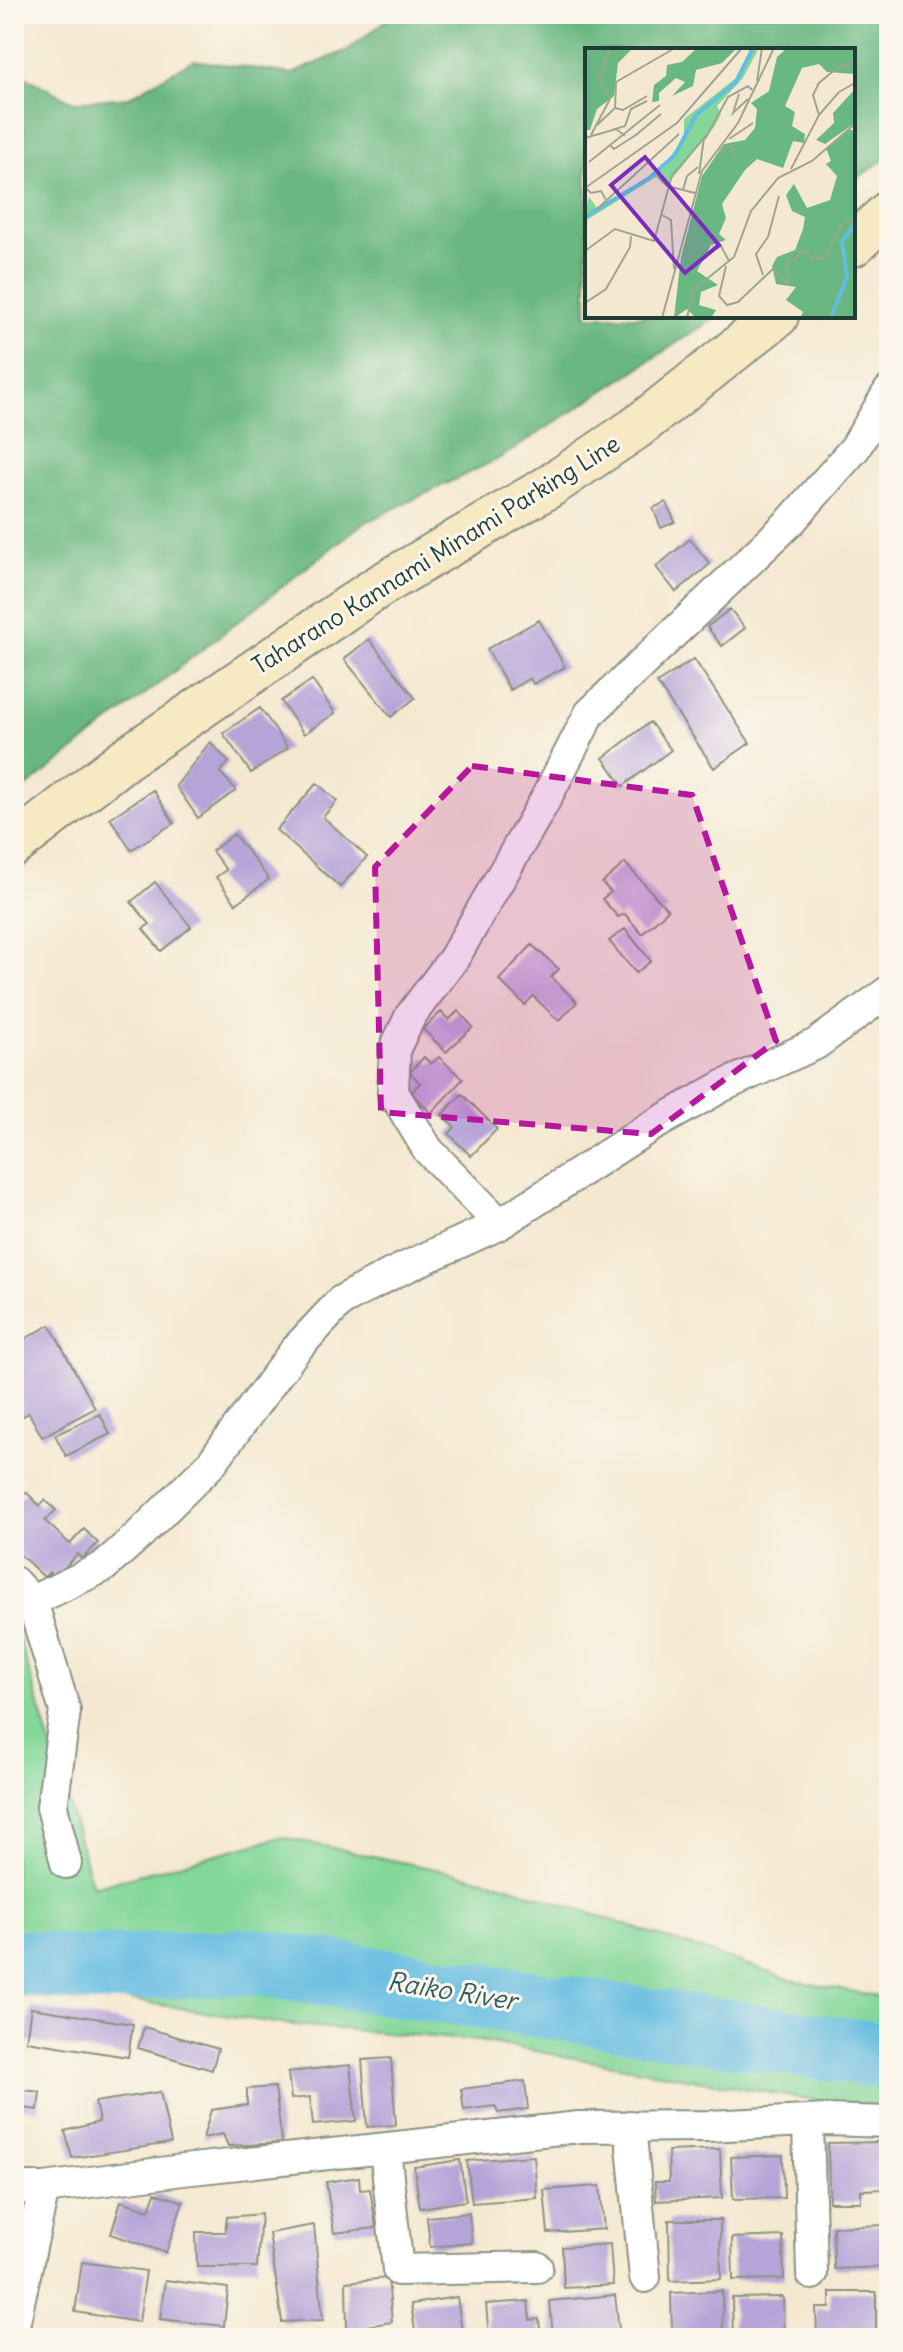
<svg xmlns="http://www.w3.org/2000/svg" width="903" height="2352" viewBox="0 0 903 2352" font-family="Delius,sans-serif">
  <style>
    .green { fill: #83d799; stroke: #518a66; stroke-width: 2 }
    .forest { fill: #6ab881; stroke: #447a5a; stroke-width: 2 }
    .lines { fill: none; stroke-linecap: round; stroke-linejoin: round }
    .river { stroke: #63bce1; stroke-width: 66 }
    .building { fill: #b6a3d8 }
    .minor-casing { stroke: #8a9282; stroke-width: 34 }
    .secondary-casing { stroke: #8a9282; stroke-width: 46 }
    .minor { stroke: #fff; stroke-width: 30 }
    .secondary { stroke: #f7e9c3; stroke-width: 42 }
    .marked { fill: #b5179e; fill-opacity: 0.2; stroke: #b5179e; stroke-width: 6; stroke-dasharray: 16 10; stroke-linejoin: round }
    .labels { text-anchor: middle; stroke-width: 6; stroke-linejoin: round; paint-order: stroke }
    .street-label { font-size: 24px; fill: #1f3d34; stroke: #fbf7ec }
    .water-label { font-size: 26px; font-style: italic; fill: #305d5f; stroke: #fbf7ec }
    .inset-river { fill: none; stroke: #63bce1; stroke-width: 4 }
    .inset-road { fill: none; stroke: #9fa492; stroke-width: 2 }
    .view { fill: #7b2cbf; fill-opacity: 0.15; stroke: #7b2cbf; stroke-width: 4 }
    .inset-edge { fill: none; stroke: #1f3d34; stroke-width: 4 }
  </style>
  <rect width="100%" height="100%" fill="#fbf7ec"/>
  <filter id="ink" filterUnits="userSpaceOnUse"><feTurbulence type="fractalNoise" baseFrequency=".0125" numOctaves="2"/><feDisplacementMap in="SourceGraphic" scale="16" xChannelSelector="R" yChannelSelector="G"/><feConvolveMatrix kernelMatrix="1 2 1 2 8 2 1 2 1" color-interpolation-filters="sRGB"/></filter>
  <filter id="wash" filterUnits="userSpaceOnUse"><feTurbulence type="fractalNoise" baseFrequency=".006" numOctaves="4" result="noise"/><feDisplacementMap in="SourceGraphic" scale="32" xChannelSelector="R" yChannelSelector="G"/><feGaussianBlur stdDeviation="1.8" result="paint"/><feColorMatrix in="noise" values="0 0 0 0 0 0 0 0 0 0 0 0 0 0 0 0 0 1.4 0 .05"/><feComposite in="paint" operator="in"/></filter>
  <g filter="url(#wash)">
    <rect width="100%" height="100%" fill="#f4e8d0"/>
    <path class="green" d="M14,1621L93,1887L281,1837L493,1881L798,1982L889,1998V2111L799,2098L479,2041L282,2024L14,1982Z"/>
    <path class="forest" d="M394,14H889V156L853,181V50H587V316H718L502,457L362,524L14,797V71L73,102L129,97L193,60L292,74L348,50Z"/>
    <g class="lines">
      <path class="river" d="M14,1962L87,1970L249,1961L889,2057"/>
    </g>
    <g id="blocks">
      <path class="building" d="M666,502L675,522L661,528L653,508Z
        M690,539L710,564L676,592L656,567Z
        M730,609L745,628L722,646L707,627Z
        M539,620L565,667L533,684L530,678L510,690L487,649Z
        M369,639L415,698L391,717L344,659Z
        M694,659L750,743L714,768L657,683Z
        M312,680L335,713L304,734L281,701Z
        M260,708L288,748L251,773L223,733Z
        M650,722L671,750L623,786L603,758Z
        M210,742L229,762L220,772L236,790L198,818L176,786Z
        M317,783L337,801L323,817L367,857L340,887L276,830Z
        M153,790L174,823L131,850L110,818Z
        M234,834L269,879L236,904L216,877L226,870L212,851Z
        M625,863L668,910L642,934L625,914L618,917L602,899L611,892L602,883Z
        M155,882L191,927L161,951L143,929L150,924L131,902Z
        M625,929L651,961L636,973L609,941Z
        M532,945L559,969L551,977L577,1002L559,1021L533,996L525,1005L499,980Z
        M458,1011L473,1027L446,1052L423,1029L441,1012L449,1020Z
        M424,1057L431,1064L439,1057L463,1079L431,1113L411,1093L420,1083L410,1072Z
        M462,1094L497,1129L471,1156L449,1134L455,1127L442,1115Z
        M50,1325L95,1408L42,1437L29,1413L19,1418L14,1409V1345Z
        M100,1414L110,1434L66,1456L55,1435Z
        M26,1492L40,1506L45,1500L56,1510L45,1521L70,1544L84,1529L98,1543L82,1559L77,1554L55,1578L49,1572L44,1577L14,1549V1505Z
        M31,2008L133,2024L128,2057L26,2041Z
        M144,2027L218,2049L212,2070L138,2048Z
        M391,2058L396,2125L367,2127L362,2060Z
        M350,2065L356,2121L313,2125L310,2097L291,2099L288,2072Z
        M525,2081L528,2109L498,2113L495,2106L464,2110L461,2089Z
        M275,2087L282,2143L228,2146L223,2134L203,2138L211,2110L247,2105V2089Z
        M14,2089L40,2092L38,2110L14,2107Z
        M160,2092L171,2143L72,2158L65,2131L99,2122L95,2102Z
        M885,2142L886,2189L861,2190V2202H829L828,2143Z
        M720,2149L722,2198L656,2201L655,2182H669L668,2151Z
        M783,2155L784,2198L733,2199L731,2157Z
        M534,2156L537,2198L472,2203L467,2161Z
        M460,2160L466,2201L420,2208L414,2167Z
        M359,2177L360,2190L370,2189L376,2228L334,2233L326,2182Z
        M600,2186L604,2229L548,2233L544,2190Z
        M155,2193L183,2202L166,2253L111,2234L121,2201L149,2210Z
        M469,2213L472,2243L430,2247L427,2217Z
        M261,2214L257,2267H197L196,2232H225L227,2217Z
        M669,2220H720L721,2279L670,2281Z
        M314,2225L323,2320L282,2322L269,2233Z
        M884,2225L885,2267L834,2269L833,2227Z
        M783,2236L784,2279L733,2280L732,2238Z
        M610,2244L613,2285L564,2288L562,2247Z
        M82,2262L146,2271L139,2322L75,2312Z
        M388,2278L392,2322L347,2329L346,2282Z
        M165,2280L228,2288L224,2326L160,2319Z
        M722,2291L723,2334L672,2335L671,2293Z
        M830,2292H876V2336H817L816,2308H830Z
        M615,2295L620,2337L553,2338L550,2301Z
        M457,2297L463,2338H416L411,2304Z
        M783,2297L784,2338H733L732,2298Z
        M528,2301L530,2320L539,2319L541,2338H489L486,2304Z"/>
    </g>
  </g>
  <g filter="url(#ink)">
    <use href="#blocks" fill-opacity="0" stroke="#8a9282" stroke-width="2"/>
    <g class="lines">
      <defs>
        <path id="minor" d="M500,1224L428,1150L393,1092L395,1048L411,1015L454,958L544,802L590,713L791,521L855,448L889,391
          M14,1582L32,1601L65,1711L52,1807L66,1863
          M14,1607L32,1601L103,1567L139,1535L210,1465L296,1349L341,1301L391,1274L500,1224L647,1129L723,1086L816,1044L889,991
          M808,2122L812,2274
          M630,2126L645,2277
          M385,2149L398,2270L537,2267
          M14,2188H44L183,2170L579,2127L709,2126L826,2120L889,2122
          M14,2325L44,2188"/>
        <path id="secondary" d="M853,245L889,212
          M14,845L125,759L378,587L550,486L636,428L777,316"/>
      </defs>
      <use href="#minor" class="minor-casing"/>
      <use href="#secondary" class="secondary-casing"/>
      <use href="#minor" class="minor"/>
      <use href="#secondary" class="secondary"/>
    </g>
  </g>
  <path class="marked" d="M472,766L692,795L776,1041L651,1134L381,1112L375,867Z"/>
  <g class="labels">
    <g class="street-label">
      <text transform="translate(436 555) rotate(-32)" y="8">Taharano Kannami Minami Parking Line</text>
    </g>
    <g class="water-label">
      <text transform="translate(452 1991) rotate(9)" y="9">Raiko River</text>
    </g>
  </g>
  <g transform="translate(585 48)">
    <rect width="270" height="270" fill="#f4e8d0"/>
    <path d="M167,0H174L158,30L132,58L136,66L129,79L82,137L71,129L0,173V167L12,161L0,166L4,149L13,161L75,121L99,91V71L151,30Z" fill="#83d799"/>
    <path d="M0,0H48L33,15L29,48L12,61L5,82H0ZM112,0H152L137,15L111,22L108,38L87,48L100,34L91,30L74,45V53L67,54L69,37L81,28L82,17L97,14ZM202,0H270V26L242,24L234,16L217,20L200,58L210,64L207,78L220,86L219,95L208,93L198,120L172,111L160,122L137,156L141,170L134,186L141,192L126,197L112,223L133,237L116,244L114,257L131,262L126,270H111L102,261L89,270L96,209L117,128L139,96L160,92L170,80L172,61L166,55L184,43L192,9ZM270,41V75L240,96L231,92L249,75L248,65ZM263,81L270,83V270H215L218,264L201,252L211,239L191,236L187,218L192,209L210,202L218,181L220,169L207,163L201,147L209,136L222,160L245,152L252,128L241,116L246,113L241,100Z" fill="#6ab881"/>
    <path class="inset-river" d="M0,169L63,131L90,107L111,67L151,34L168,0M246,270L262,229L257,193L270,176"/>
    <path class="inset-road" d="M172,33L177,0M154,46L148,65L163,51M30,60L38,62L62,48M234,67L228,47L234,35L252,20L270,14M12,77L30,60L31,34L90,0M27,82L40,78L46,61L62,53M6,87L25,51L14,31L25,0M0,90L31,81L40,88M120,91L143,49L163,38L167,42M144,91L168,75M26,98L29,101L51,87L76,66M135,103L146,98L151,112M4,114L75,57M206,121L234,67L254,44L270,35M73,129L82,138L110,145M0,140L92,75L157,0M2,141L6,145L16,143L22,154M98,142L102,128L113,119M11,162L94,86M77,167L86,172L89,221M0,203L30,181L69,193L87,127L119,90L114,126M123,205L136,198L144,213M141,218L134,248L142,257L153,254L188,221L203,236L202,212H210L217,202L229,211L240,210L255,178L270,171M178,227L171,206L183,189L194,148M0,255L21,241L45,199L46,188M77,270L117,123L153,75L189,0M102,270L108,242L149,209L166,163L193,130L227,113L270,76"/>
    <path class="view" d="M60,109L134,197L100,225L26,137Z"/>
    <rect width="270" height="270" class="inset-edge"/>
  </g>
  <rect width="903" height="2352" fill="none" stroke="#fbf7ec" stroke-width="48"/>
</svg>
